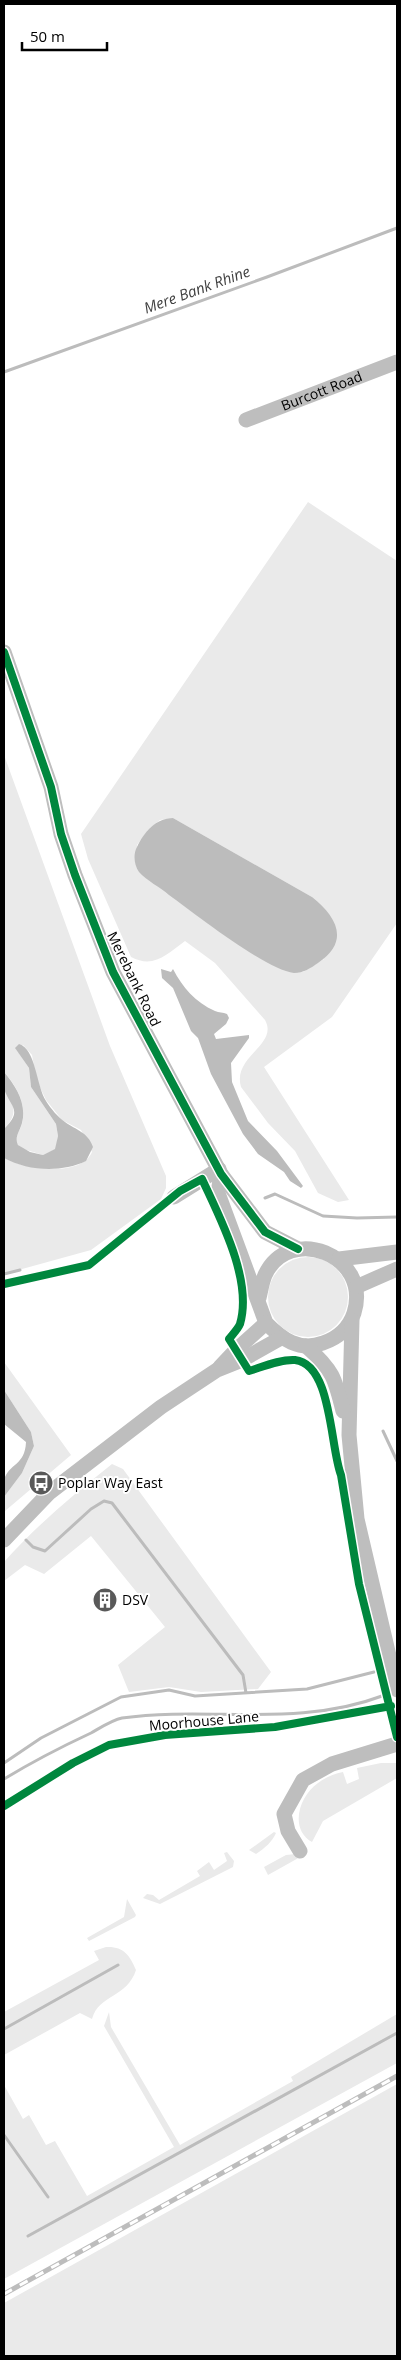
<svg xmlns="http://www.w3.org/2000/svg" width="401" height="2360" viewBox="0 0 401 2360" font-family="'Open Sans',sans-serif">
  <style>
    .green { fill: #eaeaea; fill-rule: evenodd }
    .water { fill: #bcbcbc }
    .lines { fill: none; stroke-linecap: round; stroke-linejoin: round }
    .stream { stroke: #bcbcbc; stroke-width: 3 }
    .minor { stroke: #bebebe; stroke-width: 15 }
    .rail-casing { stroke: #bdbdbd; stroke-width: 5 }
    .rail { stroke: #fff; stroke-width: 3; stroke-dasharray: 9; stroke-linecap: butt }
    .cycleway-casing { stroke: #fff; stroke-width: 11 }
    .cycleway { stroke: #00873e; stroke-width: 8 }
    .labels { text-anchor: middle; stroke-width: 4; stroke-linejoin: round; paint-order: stroke }
    .street-label { font-size: 14px; fill: #000; stroke: #fff }
    .poi-label { font-size: 14px; fill: #000; stroke: #fff; text-anchor: start }
    .water-label { font-size: 15px; font-style: italic; fill: #404040; stroke: #fff }
  </style>
  <rect width="100%" height="100%" fill="#fff"/>
  <path class="green" d="M308,502L397,561V923L332,1017L264,1067L349,1200L338,1202L318,1193L295,1151L268,1123L241,1087C232,1056 279,1045 265,1020L215,963L185,941C167,954 154,969 131,957L88,859L81,834ZM173,818L312,897L324,959L303,972L275,966L205,921L139,871L137,845L148,830L160,820Z
    M4,755L110,1046L166,1176V1188L161,1199L91,1250L4,1274V1158C24,1169 81,1178 92,1152L81,1130L62,1120L46,1100L37,1081L32,1055L23,1045L16,1049L29,1068L31,1087L56,1124L58,1136L56,1149L43,1155L23,1149L16,1143C16,1135 20,1130 22,1124C27,1105 17,1086 4,1072Z
    M4,1088C14,1105 19,1113 4,1129Z
    M268 1297a40 40 0 1 1 80 0a40 40 0 1 1-80 0Z
    M4,1362L71,1455L5,1511L4,1497L22,1473L34,1446L31,1432L4,1390Z
    M112,1464L123,1469L271,1672L258,1689L201,1692L169,1687L129,1692L118,1665L165,1627L91,1536L44,1574L25,1565L4,1581V1562C37,1525 73,1495 112,1464Z
    M381,1763H397V1778L323,1821L312,1842C289,1829 299,1796 318,1783C326,1777 334,1774 343,1772L347,1784L359,1779L357,1768Z
    M274,1832L276,1833C272,1842 265,1848 256,1854L249,1850Z
    M227,1852L234,1861L233,1867L160,1904L143,1898L147,1894L153,1895L159,1900L200,1876L197,1871L209,1862L214,1870L227,1861L224,1853Z
    M296,1854L302,1856L268,1875L264,1867L286,1855Z
    M127,1899L136,1915L135,1917L89,1941L87,1938L124,1917Z
    M106,1947C123,1946 130,1955 136,1970C127,1998 99,1994 92,2019L80,2013L4,2055V2012L99,1960L94,1951Z
    M109,2012L111,2027L180,2145L293,2081L291,2077L397,2014V2063L4,2279V2085L23,2119L29,2115L46,2145L55,2141L87,2196L174,2147L104,2026Z
    M397,2084V2356H4V2303Z"/>
  <path class="water" d="M173,818L312,897C336,916 351,941 318,963C311,968 303,973 294,973C266,970 194,913 169,895C160,887 147,881 139,872C134,865 133,854 137,847C144,832 156,818 173,818Z
    M161,969L171,972L173,969C183,988 195,1002 215,1011C219,1013 223,1012 227,1014L229,1018L226,1024L214,1034L216,1039L249,1035V1038L231,1063L232,1082L248,1121L277,1151L303,1186L301,1188L290,1181L284,1172L258,1154L243,1134L211,1074L198,1038L191,1031L173,988L162,978Z
    M19,1044C36,1049 36,1085 46,1101C51,1109 58,1117 65,1122C76,1130 88,1132 93,1147L86,1161C61,1173 28,1171 4,1158V1129C23,1110 11,1108 4,1089C3,1084 4,1077 4,1072C16,1086 27,1104 22,1123C20,1131 14,1137 18,1145L30,1152L43,1155L55,1149L58,1136L56,1124L31,1087L29,1068L15,1048Z
    M4,1390L31,1432L34,1446L22,1473L4,1497C4,1492 2,1485 4,1480C9,1463 25,1466 26,1442L4,1424Z"/>
  <g class="lines">
    <path class="stream" d="M4,372L267,277L397,228
      M265,1198L275,1194L323,1216L357,1218L397,1217
      M4,1274L20,1270
      M383,1431L397,1461
      M26,1540L33,1547L45,1551L91,1509L104,1501L112,1503L243,1675L246,1693
      M4,1763L41,1738L121,1697L169,1690L195,1696L307,1689L374,1672
      M4,1779C32,1762 61,1747 91,1733C100,1728 112,1720 122,1718C208,1706 298,1728 382,1696
      M4,2029L118,1965
      M4,2135L48,2197
      M28,2236L397,2033"/>
    <g class="minor">
      <path id="s1" d="M246,420L397,362"/>
      <path d="M4,652L51,787L61,834L75,875L113,972L221,1174L265,1232L298,1249"/>
      <path d="M221,1174L218,1193L266,1323C282,1339 299,1352 323,1343C338,1338 349,1328 354,1313C372,1255 289,1223 265,1275C262,1282 261,1290 259,1298"/>
      <path d="M174,1197L219,1169"/>
      <path d="M339,1259L397,1252"/>
      <path d="M356,1287L397,1269"/>
      <path d="M352,1320L349,1435L357,1519L397,1690"/>
      <path d="M306,1346C333,1370 335,1378 343,1411"/>
      <path d="M220,1367L237,1349L266,1323"/>
      <path d="M4,1540L49,1493L161,1407L217,1370L242,1360L281,1338"/>
      <path d="M300,1851L288,1831L284,1814L303,1780L332,1764L397,1744"/>
    </g>
    <defs>
      <path id="rail" d="M4,2294L397,2076"/>
    </defs>
    <use href="#rail" class="rail-casing"/>
    <use href="#rail" class="rail"/>
    <defs>
      <path id="cycleway" d="M4,652L51,787L61,834L75,875L113,972L221,1174L265,1232L298,1249
        M4,1284L89,1265L180,1191L202,1179C220,1218 253,1280 240,1324C238,1329 232,1335 229,1339L249,1371C262,1367 281,1359 295,1360C332,1364 330,1447 341,1475L359,1584L397,1737
        M4,1806L73,1763L109,1745L165,1735L275,1727L391,1706"/>
    </defs>
    <use href="#cycleway" class="cycleway-casing"/>
    <use href="#cycleway" class="cycleway"/>
  </g>
  <defs>
    <symbol id="bus-disc" viewBox="-11 -11 22 22"><circle r="9.5" fill="#595959" stroke="#fff"/><path d="M-5-6H5V4H4V6H2V4H-2V6H-4V4H-5ZM-3.5-4V0h7V-4ZM-3.5 1.2v1.5H-2V1.2ZM2 1.2v1.5H3.5V1.2Z" fill="#fff"/></symbol>
    <symbol id="building-disc" viewBox="-11 -11 22 22"><circle r="9.5" fill="#595959" stroke="#fff"/><path d="M-4-6H4V6H1V3H-1V6H-4ZM-2.5-4.3h1.7v1.8h-1.7ZM.8-4.3h1.7v1.8H.8ZM-2.5-1h1.7V.8h-1.7ZM.8-1h1.7V.8H.8Z" fill="#fff"/></symbol>
  </defs>
  <g fill-rule="evenodd">
    <use href="#bus-disc" x="27" y="1469" width="28" height="28"/>
    <use href="#building-disc" x="91" y="1586" width="28" height="28"/>
  </g>
  <g class="labels">
    <g class="street-label">
      <text dy="5" stroke="none"><textPath href="#s1" startOffset="81">Burcott Road</textPath></text>
      <text transform="translate(134 979) rotate(64)" y="5">Merebank Road</text>
      <text transform="translate(204 1721) rotate(-5)" y="5">Moorhouse Lane</text>
    </g>
    <g class="poi-label">
      <text x="58" y="1488">Poplar Way East</text>
      <text x="122" y="1605">DSV</text>
    </g>
    <g class="water-label">
      <text transform="translate(197 290) rotate(-20)" y="5">Mere Bank Rhine</text>
    </g>
  </g>
  <rect width="401" height="2360" fill="none" stroke="#000000" stroke-width="10"/>
  <path d="M22 42v8h85v-8" fill="none" stroke="#000000" stroke-width="2.5"/>
  <text x="30" y="42" font-size="15" fill="#000000" stroke="#ffffff" stroke-width="4" paint-order="stroke">50 m</text>
</svg>
